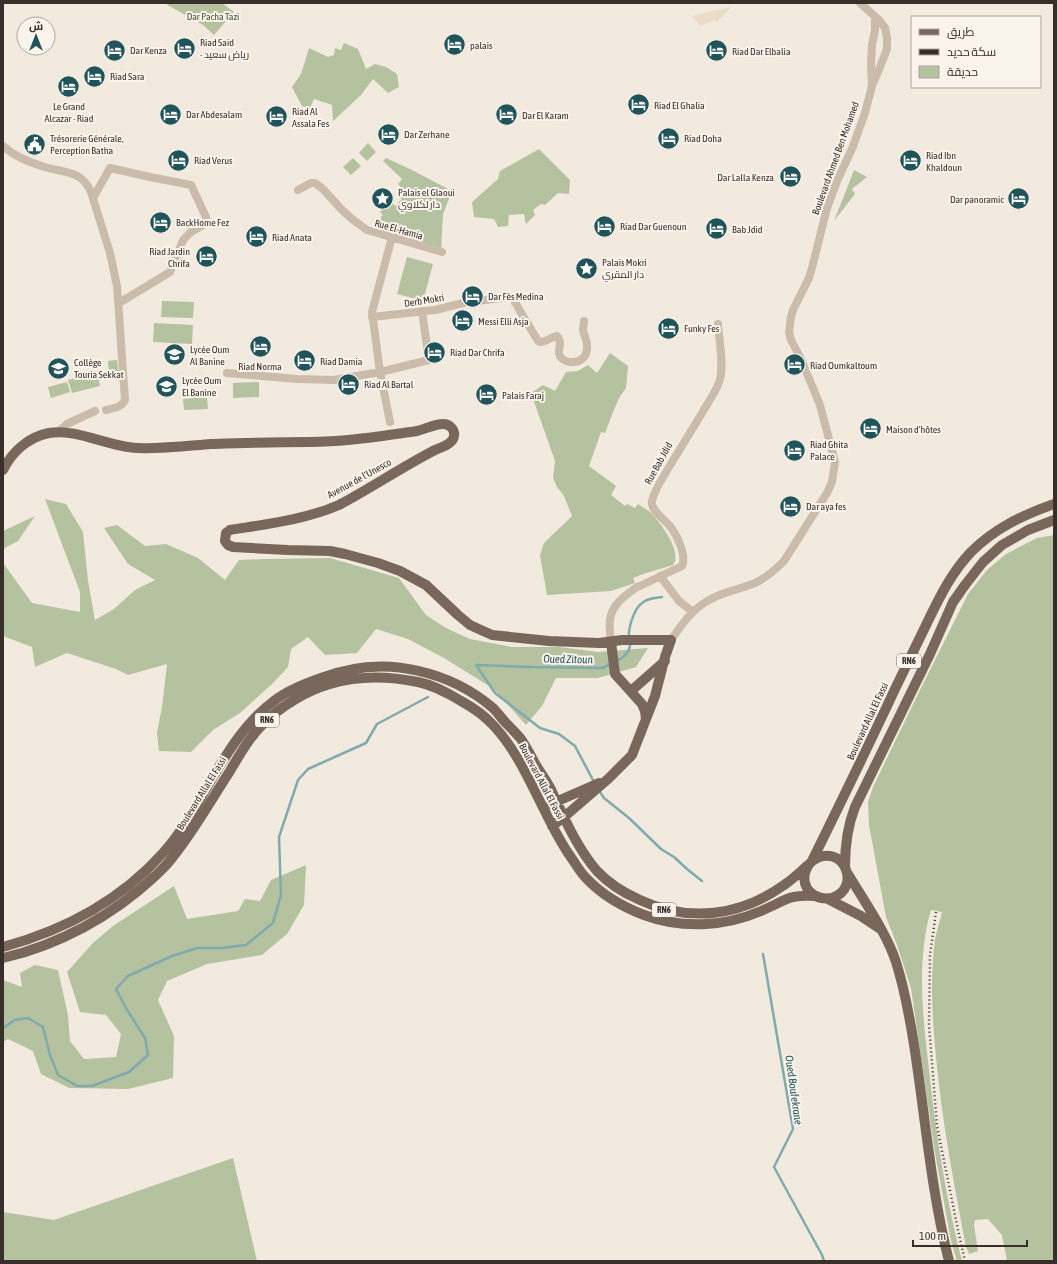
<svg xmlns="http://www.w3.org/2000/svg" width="1057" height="1264" viewBox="0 0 1057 1264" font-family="'Asap Condensed',Cairo,sans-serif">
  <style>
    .green { fill: #b5c29f }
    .plaza { fill: #eadcc7 }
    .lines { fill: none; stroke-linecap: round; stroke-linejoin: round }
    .stream { stroke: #7fabaf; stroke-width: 2.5 }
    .minor { stroke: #cbbbab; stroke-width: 8 }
    .major { stroke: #7a675c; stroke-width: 10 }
    .rail { stroke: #392f2a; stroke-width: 2.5; stroke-dasharray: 1 3; stroke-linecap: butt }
    .labels { text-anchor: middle; stroke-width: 4; stroke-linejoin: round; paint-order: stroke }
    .shield { fill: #faf4ec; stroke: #736a64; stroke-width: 1 }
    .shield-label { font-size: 9px; font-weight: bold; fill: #392f2a }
    .park-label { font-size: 10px; fill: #46562e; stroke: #faf4ec }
    .poi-label { font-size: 10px; fill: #392f2a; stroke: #faf4ec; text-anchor: start }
    .street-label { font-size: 10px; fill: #392f2a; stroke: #faf4ec }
    .water-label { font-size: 11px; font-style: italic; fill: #20545a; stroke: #faf4ec }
  </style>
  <rect width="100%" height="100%" fill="#f2eadf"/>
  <path class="green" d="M164,3H222L234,12L214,35L203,25Z
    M344,43L358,49L366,69L375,64L386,67L397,74L399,87L388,93L373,79L361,95L333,121L332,105L314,99L310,108L302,106L292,87L301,74L309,48L328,57L334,55L335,48L341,50Z
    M368,143L376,152L367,161L359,153Z
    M539,149L570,180L569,194L558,193L545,205L541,204L533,210L535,215L526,224L524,214L509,215L508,226L498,227L494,219L474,217L472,202L498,179L500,171Z
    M353,158L361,166L351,175L343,167Z
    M386,158L410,169L452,191L443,214L441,251L377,229L380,221L379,220L381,218V217L383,215L380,212L391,202L395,206L402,199L398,195L403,189L398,184L402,179L383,161Z
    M854,170L867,177L852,189L855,194L834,221Z
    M407,257L433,264L423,301L397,294Z
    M162,301L194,302L193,318L161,317Z
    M154,323L193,325L192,344L153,342Z
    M610,353L628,366L626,388L619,398L613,412L605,433L601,432L589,466L616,486L611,495L625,506L627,504L635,508L638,504C642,507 647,509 651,513C660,522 683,552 673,565L646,573L633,578L635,583L611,591L547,595L540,555L544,543L572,516L564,496L557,487L553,478L555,461L531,393L543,385L555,391L566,372L578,371L588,365L597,373Z
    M117,360L119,375L109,376L108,361Z
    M97,372L100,386L72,393L68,380Z
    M67,382L70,392L51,398L48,387Z
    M259,382V397L233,398V383Z
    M207,397L208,409L184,410L183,399Z
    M45,499L66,504L83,532L88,581L95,620L114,609L135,590L155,580L128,564L104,528L117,525L145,546L166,544L198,558L225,580L239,560L265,559L330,558L399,578L426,615L446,628L470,639L512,647H560L598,652L648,648L636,667L598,678H556L542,706L526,725L494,689L444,658L408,639L376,629L357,653L325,655L308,637L291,649L288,667L273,683L240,713L213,730L191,752L159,751L157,733L162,707L167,664L128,675L116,669L67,653L35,667L32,647L3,636V563L32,603L80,612V592Z
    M35,516L18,541L3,549V531Z
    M1054,535V1261H1007L1002,1235L988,1219L975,1220L974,1225L978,1251L969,1254L966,1247C954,1184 942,1121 936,1057C932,1018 930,978 935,939C937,930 940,921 942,912L931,910C916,961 923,1018 929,1070C936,1134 946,1199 962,1261H957L951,1241L935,1153L911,988L897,945L886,917L869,825L868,802L873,787L919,692L968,594L987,570L1006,554L1037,538Z
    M306,865L304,905L287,934L262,955L207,964L167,981L158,1000L174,1036L173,1078L128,1089L69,1088L41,1074L33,1051L8,1039L3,1042V980L22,987L20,973L35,965L58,970L68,1015L70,1041L84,1059L116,1057L121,1034L106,1015L80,1012L67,972L93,943L113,926L174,886L187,919L238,911L245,899L260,901L271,880Z
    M233,1158L257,1261H3V1212L54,1220Z"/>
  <path class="plaza" d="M731,7L717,22L715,20L700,26L692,16Z"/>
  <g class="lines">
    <path class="stream" d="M629,637C628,629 634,609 641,604C646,598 655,598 662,597
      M615,662C623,658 631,651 630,642
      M476,665L531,667L602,668L611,664
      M476,665L495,693L540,728L559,734L575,746L594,782
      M600,792L604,798L629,818L661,849L674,857L687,869L702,881
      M763,954L793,1129L774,1167L822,1255L824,1261
      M3,1028L15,1020L28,1018L43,1027L50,1055L58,1075L77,1086H92L129,1072L148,1055L145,1038L126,1008L116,989L128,976L172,956L197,948H222L246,945L273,923L281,895L279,837L298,780L308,769L366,743L377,724L428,697"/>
    <path class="minor" d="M872,85L871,65L872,45L875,30V17
      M3,146C14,156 31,163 45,167C65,173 81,170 91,192L110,253L117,286L125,400C121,408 114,408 106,410
      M298,190L311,183H315L323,189L341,209L352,219L367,230L442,252
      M93,198L110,168L150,177L191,185L206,217L207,221L205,224L191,232L183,240L170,272L119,303
      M372,317L435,310L467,302L512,297L523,316L538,341L540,342C547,342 551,337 557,336C564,343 556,350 560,356C562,360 567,362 571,362C581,363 588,356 587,345C587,340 584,336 583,330C583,327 584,324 584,321
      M227,373L297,379L334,380L380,372L429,360L422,311
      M390,422L380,372L372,312L392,237
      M58,432L67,424L95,411
      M660,576L679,601L693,612
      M640,586L682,566C687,555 676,533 669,525C663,518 650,510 652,501C654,492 660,482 665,474C679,450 694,427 708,403C712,396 718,388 720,379C724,365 719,339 718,324
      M671,640C682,624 693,608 711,599C725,591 741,589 755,583C766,578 775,570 784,561L827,493L832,482L835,462L820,405L801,359L791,340L789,332L791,317L793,310L809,278L813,264L827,208L837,181L852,149L865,113L872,86L880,67L887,49V38L885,28L879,20L860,3
      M611,642C610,635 609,628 610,620C611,605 626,595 637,587"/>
    <path class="major" d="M3,470C12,452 28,437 49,433C76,428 109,447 137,448C161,449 186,446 211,444C244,443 276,442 309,442C345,442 381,436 417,431C425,429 435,424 443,424C450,424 455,430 454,436C453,444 442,447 435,450C402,467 371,488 339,505C304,520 267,524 230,530L226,533L225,541L228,545L233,547L288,550L330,551L345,554L378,563L400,571L426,585L458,615L470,625L492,635L549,641L599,643L622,640H671L665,657L655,696L632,755L608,779L564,817L552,826
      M611,642L615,674L642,704L645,711L646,719
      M631,691L665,661
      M551,804L599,783
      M812,861C843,840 863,888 832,898C826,899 820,899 814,895C801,887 802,871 812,861C840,804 868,747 895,689C906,666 917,644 928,621C940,596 952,572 971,552C995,528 1023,515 1054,504
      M845,867C845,845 847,827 855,807L930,654L953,602L965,585L983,562L1002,545L1028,530L1054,520
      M848,874C864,901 886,932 896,962C907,997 913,1035 918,1072C927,1135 933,1199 949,1261
      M828,899L861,916L879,928
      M3,947C65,930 120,901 163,853C205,806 222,740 274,701C288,690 305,684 321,678C352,666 386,663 419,671C445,677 472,690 493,708C498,713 502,719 507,724C512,729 517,734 521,739C527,748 532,758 537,767C542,775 549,784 553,794C565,820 578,849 597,871C609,884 624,893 640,900C689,923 741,916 784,885C793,879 800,872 808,865
      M3,958C59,945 112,916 154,877C160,871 167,865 172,858C194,831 211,800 230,771C240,754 249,738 263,724C281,706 306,691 330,684C359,675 389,676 418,682C433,685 448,693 461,701C474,708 485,716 494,726C527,762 541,812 568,853C574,861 579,871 586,878C602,895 623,907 644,915C682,929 724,927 761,911C785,901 788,894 815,896"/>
    <path class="rail" d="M936,912L930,955L929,1025L937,1126L958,1230L965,1261"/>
  </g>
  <defs>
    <symbol id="hotel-disc" viewBox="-11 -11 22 22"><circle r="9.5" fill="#20545a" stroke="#faf4ec"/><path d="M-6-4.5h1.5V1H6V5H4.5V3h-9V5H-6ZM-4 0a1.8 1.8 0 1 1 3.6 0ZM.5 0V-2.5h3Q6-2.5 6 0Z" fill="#fff"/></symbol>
    <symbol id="civic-disc" viewBox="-11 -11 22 22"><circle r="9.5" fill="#20545a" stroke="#faf4ec"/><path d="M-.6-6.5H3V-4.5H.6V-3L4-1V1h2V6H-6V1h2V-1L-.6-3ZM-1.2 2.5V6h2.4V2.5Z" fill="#fff"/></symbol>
    <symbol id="sight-disc" viewBox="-11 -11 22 22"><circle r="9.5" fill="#20545a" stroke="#faf4ec"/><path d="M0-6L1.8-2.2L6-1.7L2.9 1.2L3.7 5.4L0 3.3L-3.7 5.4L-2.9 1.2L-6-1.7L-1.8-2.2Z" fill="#fff"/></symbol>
    <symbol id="university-disc" viewBox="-11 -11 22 22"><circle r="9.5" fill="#20545a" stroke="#faf4ec"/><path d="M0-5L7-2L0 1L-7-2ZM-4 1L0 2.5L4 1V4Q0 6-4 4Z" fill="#fff"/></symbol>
    <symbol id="school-disc" viewBox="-11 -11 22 22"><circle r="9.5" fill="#20545a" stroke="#faf4ec"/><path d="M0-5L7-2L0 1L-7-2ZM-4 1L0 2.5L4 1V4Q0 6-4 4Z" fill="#fff"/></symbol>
  </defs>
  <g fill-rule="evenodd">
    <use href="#hotel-disc" x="442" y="32" width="25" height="25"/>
    <use href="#hotel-disc" x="172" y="36" width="25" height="25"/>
    <use href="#hotel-disc" x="102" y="38" width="25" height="25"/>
    <use href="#hotel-disc" x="704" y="38" width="25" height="25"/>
    <use href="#hotel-disc" x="82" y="64" width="25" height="25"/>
    <use href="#hotel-disc" x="56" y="74" width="25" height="25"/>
    <use href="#hotel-disc" x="626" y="92" width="25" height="25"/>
    <use href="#hotel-disc" x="158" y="102" width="25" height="25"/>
    <use href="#hotel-disc" x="494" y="102" width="25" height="25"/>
    <use href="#hotel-disc" x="264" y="104" width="25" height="25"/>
    <use href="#hotel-disc" x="376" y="122" width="25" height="25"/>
    <use href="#hotel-disc" x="656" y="126" width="25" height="25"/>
    <use href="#civic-disc" x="22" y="132" width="25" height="25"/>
    <use href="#hotel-disc" x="166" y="148" width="25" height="25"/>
    <use href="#hotel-disc" x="898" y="148" width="25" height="25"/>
    <use href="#hotel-disc" x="778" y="164" width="25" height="25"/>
    <use href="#sight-disc" x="370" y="186" width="25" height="25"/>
    <use href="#hotel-disc" x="1006" y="186" width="25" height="25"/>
    <use href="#hotel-disc" x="148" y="210" width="25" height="25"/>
    <use href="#hotel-disc" x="592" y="214" width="25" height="25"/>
    <use href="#hotel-disc" x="704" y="216" width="25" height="25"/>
    <use href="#hotel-disc" x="244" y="224" width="25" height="25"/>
    <use href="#hotel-disc" x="194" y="244" width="25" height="25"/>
    <use href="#sight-disc" x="574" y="256" width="25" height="25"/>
    <use href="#hotel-disc" x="460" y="284" width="25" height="25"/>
    <use href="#hotel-disc" x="450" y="308" width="25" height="25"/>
    <use href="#hotel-disc" x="656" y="316" width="25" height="25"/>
    <use href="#hotel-disc" x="248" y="334" width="25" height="25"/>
    <use href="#hotel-disc" x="422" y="340" width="25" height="25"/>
    <use href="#university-disc" x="162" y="342" width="25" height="25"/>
    <use href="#hotel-disc" x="292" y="348" width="25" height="25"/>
    <use href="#hotel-disc" x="782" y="352" width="25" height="25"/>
    <use href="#university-disc" x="46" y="356" width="25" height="25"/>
    <use href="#hotel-disc" x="336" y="372" width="25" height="25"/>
    <use href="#school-disc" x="154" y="374" width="25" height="25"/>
    <use href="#hotel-disc" x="474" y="382" width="25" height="25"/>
    <use href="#hotel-disc" x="858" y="416" width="25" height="25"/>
    <use href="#hotel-disc" x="782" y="438" width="25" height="25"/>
    <use href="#hotel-disc" x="778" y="494" width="25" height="25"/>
  </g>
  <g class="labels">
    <g class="shield">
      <rect x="897" y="654" width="24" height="14" rx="3"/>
      <rect x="255" y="713" width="24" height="14" rx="3"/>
      <rect x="652" y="903" width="24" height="14" rx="3"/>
    </g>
    <g class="shield-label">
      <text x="909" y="664">RN6</text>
      <text x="267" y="723">RN6</text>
      <text x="664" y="913">RN6</text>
    </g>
    <g class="park-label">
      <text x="213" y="20">Dar Pacha Tazi</text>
    </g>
    <g class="poi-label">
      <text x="200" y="46">Riad Said<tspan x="200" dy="12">- رياض سعيد</tspan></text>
      <text x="470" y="49">palais</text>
      <text x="130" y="54">Dar Kenza</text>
      <text x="732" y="55">Riad Dar Elbalia</text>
      <text x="110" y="80">Riad Sara</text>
      <text x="654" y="109">Riad El Ghalia</text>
      <text x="69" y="110" text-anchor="middle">Le Grand<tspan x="69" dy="12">Alcazar - Riad</tspan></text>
      <text x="292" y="115">Riad Al<tspan x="292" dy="12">Assala Fes</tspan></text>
      <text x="186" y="118">Dar Abdesalam</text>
      <text x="522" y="119">Dar El Karam</text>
      <text x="404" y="138">Dar Zerhane</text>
      <text x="50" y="142">Trésorerie Générale,<tspan x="50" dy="12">Perception Batha</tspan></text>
      <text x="684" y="142">Riad Doha</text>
      <text x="926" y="159">Riad Ibn<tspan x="926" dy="12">Khaldoun</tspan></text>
      <text x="194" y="164">Riad Verus</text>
      <text x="774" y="181" text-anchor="end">Dar Lalla Kenza</text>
      <text x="398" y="196">Palais el Glaoui<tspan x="398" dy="12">دار لكلاوي</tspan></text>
      <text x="1004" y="203" text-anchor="end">Dar panoramic</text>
      <text x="176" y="226">BackHome Fez</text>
      <text x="620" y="230">Riad Dar Guenoun</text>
      <text x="732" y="233">Bab Jdid</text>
      <text x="272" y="241">Riad Anata</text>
      <text x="190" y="255" text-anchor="end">Riad Jardin<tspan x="190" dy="12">Chrifa</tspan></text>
      <text x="602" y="266">Palais Mokri<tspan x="602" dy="12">دار المقري</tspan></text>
      <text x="488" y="300">Dar Fès Medina</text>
      <text x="478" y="325">Messi Elli Asja</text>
      <text x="684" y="332">Funky Fes</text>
      <text x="190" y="353">Lycée Oum<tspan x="190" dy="12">Al Banine</tspan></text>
      <text x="450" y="356">Riad Dar Chrifa</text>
      <text x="320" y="365">Riad Damia</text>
      <text x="74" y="366">Collège<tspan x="74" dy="12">Touria Sekkat</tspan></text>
      <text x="810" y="369">Riad Oumkaltoum</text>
      <text x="260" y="370" text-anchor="middle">Riad Norma</text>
      <text x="182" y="384">Lycée Oum<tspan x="182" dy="12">El Banine</tspan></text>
      <text x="364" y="388">Riad Al Bartal</text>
      <text x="502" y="399">Palais Faraj</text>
      <text x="886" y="433">Maison d'hôtes</text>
      <text x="810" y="448">Riad Ghita<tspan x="810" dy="12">Palace</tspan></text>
      <text x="806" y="510">Dar aya fes</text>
    </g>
    <g class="street-label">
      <text transform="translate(835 158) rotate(-70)" y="4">Boulevard Ahmed Ben Mohamed</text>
      <text transform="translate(399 229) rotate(16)" y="4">Rue El-Hamia</text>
      <text transform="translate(424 300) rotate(-9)" y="4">Derb Mokri</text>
      <text transform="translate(658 463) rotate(-61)" y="4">Rue Bab Jdid</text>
      <text transform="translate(359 478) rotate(-29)" y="4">Avenue de l'Unesco</text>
      <text transform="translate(867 721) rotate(-65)" y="4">Boulevard Allal El Fassi</text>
      <text transform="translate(542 781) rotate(62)" y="4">Boulevard Allal El Fassi</text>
      <text transform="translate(201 793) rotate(-58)" y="4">Boulevard Allal El Fassi</text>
    </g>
    <g class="water-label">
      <text transform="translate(568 659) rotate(1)" y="4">Oued Zitoun</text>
      <text transform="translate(794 1090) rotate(82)" y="4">Oued Boufekrane</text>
    </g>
  </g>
  <rect width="1057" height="1264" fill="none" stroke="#392f2a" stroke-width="8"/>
  <rect x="911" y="16" width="130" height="72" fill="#faf4ec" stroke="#ada59e"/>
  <rect x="919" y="29" width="20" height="6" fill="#7a675c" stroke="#ada59e"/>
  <text x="947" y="36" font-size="12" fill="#392f2a">طريق</text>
  <rect x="919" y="49" width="20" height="6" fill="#392f2a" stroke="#ada59e"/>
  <text x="947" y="56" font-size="12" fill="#392f2a">سكة حديد</text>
  <rect x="919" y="66" width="20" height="12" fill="#b5c29f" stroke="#ada59e"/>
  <text x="947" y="76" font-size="12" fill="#392f2a">حديقة</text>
  <g transform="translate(36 36)"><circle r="19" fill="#faf4ec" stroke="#ada59e"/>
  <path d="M0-3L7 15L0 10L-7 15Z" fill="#20545a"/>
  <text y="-6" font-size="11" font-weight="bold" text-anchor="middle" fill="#392f2a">ش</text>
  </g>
  <path d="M913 1240v6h114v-6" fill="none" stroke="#392f2a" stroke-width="2"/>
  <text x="919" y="1240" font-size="12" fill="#392f2a" stroke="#faf4ec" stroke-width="3" paint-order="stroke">100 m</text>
</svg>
